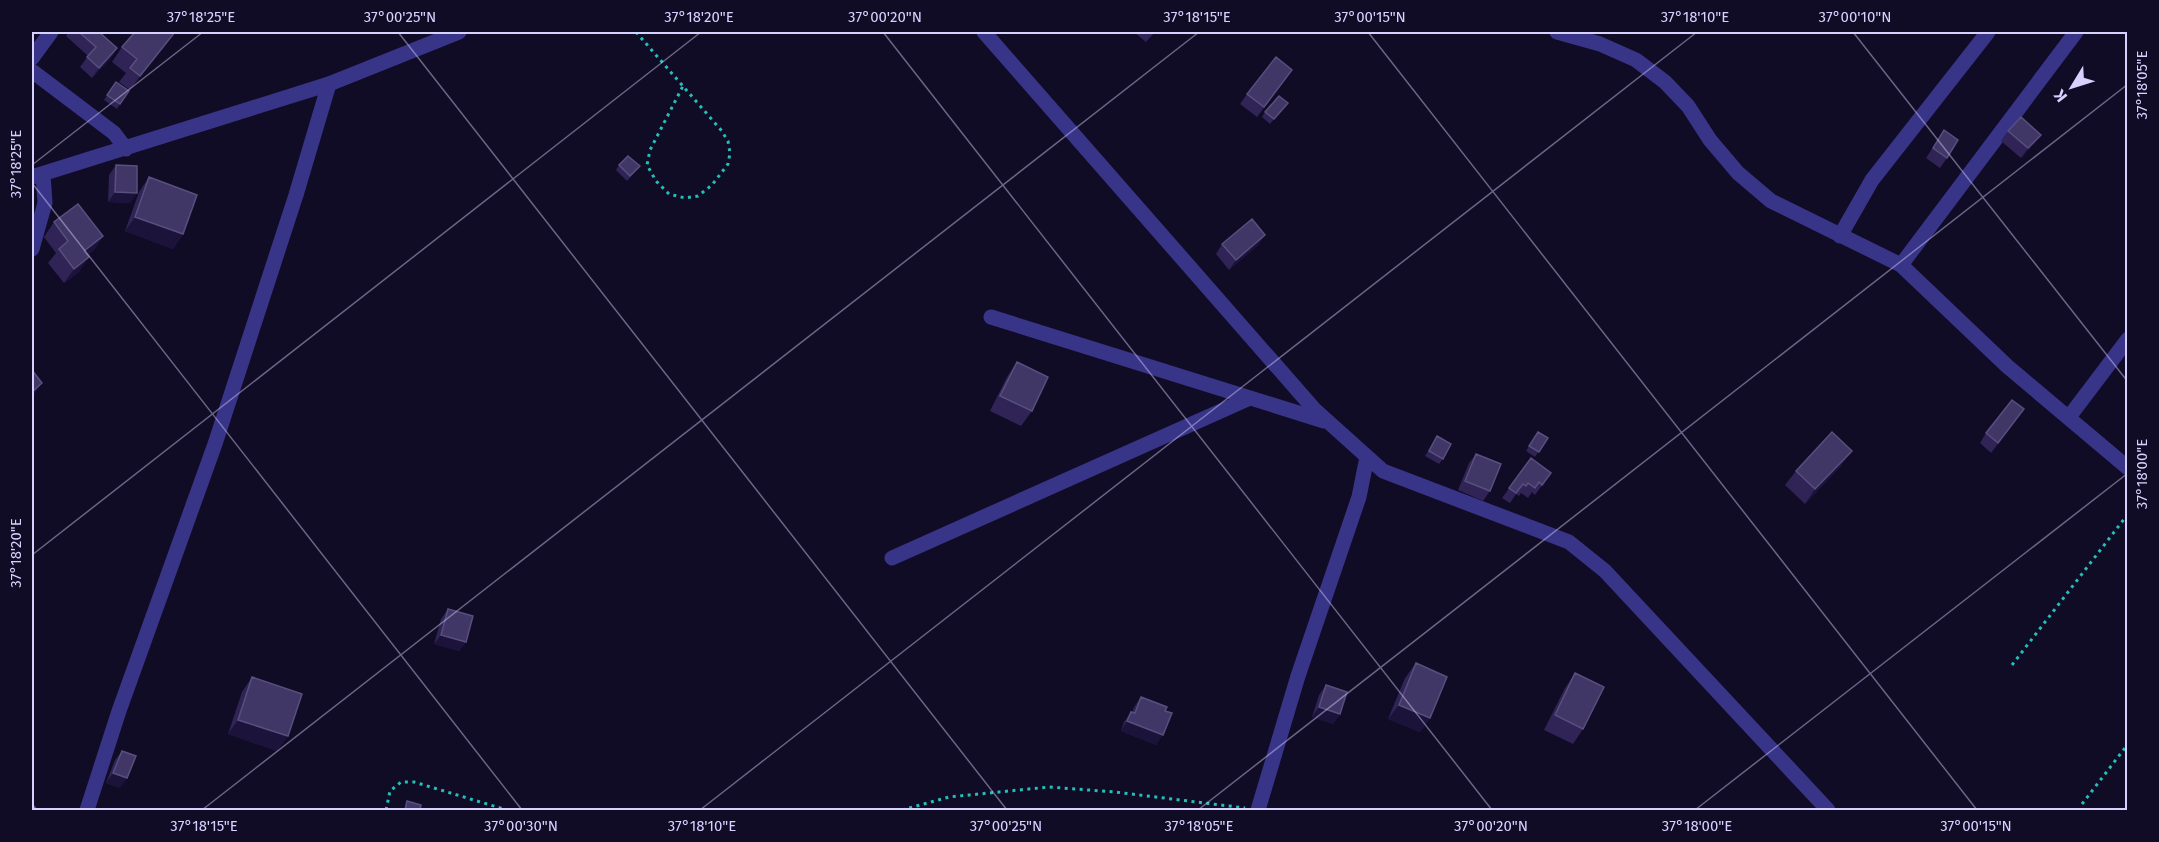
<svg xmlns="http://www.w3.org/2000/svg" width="2159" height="842" viewBox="0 0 2159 842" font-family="'Fira Sans',sans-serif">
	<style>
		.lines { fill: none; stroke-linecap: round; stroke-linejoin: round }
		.path { stroke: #24bfb9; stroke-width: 3; stroke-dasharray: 3 4.5; stroke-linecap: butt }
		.minor { stroke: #383488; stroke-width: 15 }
		.wall { fill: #2f2455 }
		.shaded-wall { fill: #1b133a }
		.building { fill: #413767; stroke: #584f7f; stroke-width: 1.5 }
		.ticks { fill: none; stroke: #d7d1ff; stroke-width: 1.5; stroke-opacity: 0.45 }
		.neatline { fill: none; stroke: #d7d1ff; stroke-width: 2 }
		.ticks-label { font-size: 15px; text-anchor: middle; fill: #d7d1ff }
	</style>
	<rect width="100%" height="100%" fill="#110c25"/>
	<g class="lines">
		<path class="path" d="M636,32l85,98 7,11 2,12 -2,11 -16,21 -14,11 -13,2 -16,-4 -13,-13 -9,-16 3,-15 33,-64
			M2012,665l116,-151
			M2082,804l46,-60
			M386,810l4,-19 11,-9h13l93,28
			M902,810l47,-13 100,-10 66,5 130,16"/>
		<path class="minor" d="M984,32l330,377 69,62 186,71 36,29 223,239
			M1557,32l43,12 36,16 29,22 23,24 22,34 28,33 33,28 130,64 106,101 121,102
			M32,58l19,-26
			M32,71l82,62 12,16
			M32,177l297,-93 130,-52
			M1840,236l32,-56 116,-148
			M32,249l13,-46 -2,-29
			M1901,265l175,-233
			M991,317l333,104
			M2069,417l59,-78
			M892,558l358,-160
			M87,810l32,-99 96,-267 81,-249 33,-111
			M1258,810l40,-134 61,-179 8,-40"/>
	</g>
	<path class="wall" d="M69,32h30l18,16 -6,10 -19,20 -12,-11 8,-11 -22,-20z
		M175,32l-45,58 -11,-8 7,-9 -14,-11 10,-15z
		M1134,32h21l-9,10z
		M1285,80l-28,37 -17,-13 7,-10z
		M116,82l4,22 -3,5 -13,-9z
		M1288,103l-18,21 -8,-7 3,-5z
		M1944,130l3,28 -7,10 -14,-10z
		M2008,131l33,4 -7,9 -13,14 -20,-17z
		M116,165l21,28 -7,10 -22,-1 1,-27z
		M619,165l21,1 -13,15 -11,-11z
		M149,177l34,57 -10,15 -48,-18 14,-39z
		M54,222l49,14 -10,15 -6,4 -8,17 -15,11 -16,-20 8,-10 -12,-16z
		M1265,235l-7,10 -29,25 -13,-16 6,-10z
		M1017,362l15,49 -11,15 -31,-15 17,-34z
		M2024,409l-33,44 -11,-10 6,-10z
		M1538,432l10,6 -13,19 -9,-6z
		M1437,436l6,23 -4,5 -14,-8z
		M1476,454l14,37 -7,10 -25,-11 11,-27z
		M1531,458l20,15 -16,22 -3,-3 -4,6 -7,-5 -2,3 -3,-2 -6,9 -8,-5z
		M1842,465l-37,39 -20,-19 11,-14z
		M448,609l18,33 -7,9 -25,-7 7,-25z
		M1416,663l14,55 -10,14 -32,-13 17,-41z
		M1575,673l8,56 -10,15 -29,-14 21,-42z
		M252,677l36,59 -11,15 -49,-17 14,-42z
		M1326,685l14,29 -7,10 -21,-7 7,-22z
		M1141,697l24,14 -9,34 -35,-14 3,-9 7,-10h1l2,-5z
		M122,751l-2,37 -14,-5 9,-23z"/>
	<path class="shaded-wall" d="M175,32l-9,12 -36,46 10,-14z
		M117,48l-6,10 -19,20 7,-10z
		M2041,135l-7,9 -13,14 7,-10z
		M115,192l22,1 -7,10 -22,-1z
		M135,217l48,17 -10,15 -48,-18z
		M1265,235l-7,10 -29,25 7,-10z
		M103,236l-10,15 -19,15 10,-15z
		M89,257l-10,15 -15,11 10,-14z
		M42,383l-7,10 -3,3v-4z
		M1852,451l-10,14 -37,39 10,-15z
		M441,635l25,7 -7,9 -25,-7z
		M1399,705l31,13 -10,14 -32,-13z
		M1319,707l21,7 -7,10 -21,-7z
		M238,720l50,16 -11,15 -49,-17z
		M1127,721l36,14 -7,10 -35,-14z
		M113,773l14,5 -7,10 -14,-5z"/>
	<path class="building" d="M79,32h20l18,16 -18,20 -12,-11 9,-10z
		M135,32h40l-35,44 -10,-8 7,-9 -15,-12z
		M1276,57l16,13 -28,37 -17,-13z
		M116,82l13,9 -9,13 -13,-9z
		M1279,96l9,7 -14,16 -9,-7z
		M2021,117l20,18 -13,13 -20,-17z
		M1944,130l14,10 -11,18 -14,-10z
		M628,156l12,10 -10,10 -11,-11z
		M116,165l21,1v27l-22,-1z
		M149,177l48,18 -14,39 -48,-17z
		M78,204l25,32 -19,15 5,6 -15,12 -15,-20 9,-8 -14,-19z
		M1252,219l13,16 -29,25 -14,-16z
		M1017,362l31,15 -16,34 -32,-15z
		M32,370l10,13 -10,9z
		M2012,400l12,9 -26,34 -12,-10z
		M1538,432l10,6 -9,14 -10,-6z
		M1832,432l20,19 -37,38 -19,-18z
		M1437,436l14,8 -8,15 -14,-8z
		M1476,454l25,10 -11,27 -25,-10z
		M1531,458l20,15 -9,12 -3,-3 -4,6 -7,-5 -2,3 -3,-2 -7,9 -7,-5z
		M448,609l25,7 -7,26 -25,-7z
		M1416,663l31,14 -17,41 -31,-13z
		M1575,673l29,14 -21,42 -28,-14z
		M252,677l50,17 -14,42 -50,-16z
		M1326,685l21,7 -7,22 -21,-7z
		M1141,697l26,10 -2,4 7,2 -9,22 -36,-14 4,-9 4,1z
		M122,751l14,5 -9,22 -14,-5z
		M407,801l14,4 -1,5h-15z"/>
	<path class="ticks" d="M398,32l609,778M883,32l609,778M1368,32l609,778M1853,32l275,350M32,165l171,-133M32,183l490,627M32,555l669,-523M32,804l5,6M202,810l997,-778M700,810l997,-778M1198,810l930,-726M1695,810l433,-337"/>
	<rect width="2159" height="842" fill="none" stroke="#110c25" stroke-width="66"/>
	<g transform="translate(2072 87) rotate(232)" stroke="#110c25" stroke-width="4.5" paint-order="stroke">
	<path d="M0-4.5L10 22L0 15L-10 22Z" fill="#d7d1ff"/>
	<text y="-9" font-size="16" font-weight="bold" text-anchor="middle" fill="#d7d1ff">K</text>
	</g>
	<rect x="33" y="33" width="2093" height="776" class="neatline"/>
	<g class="ticks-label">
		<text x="201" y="22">37°18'25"E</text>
		<text x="400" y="22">37°00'25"N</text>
		<text x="699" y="22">37°18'20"E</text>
		<text x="885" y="22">37°00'20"N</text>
		<text x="1197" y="22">37°18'15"E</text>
		<text x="1370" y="22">37°00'15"N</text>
		<text x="1695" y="22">37°18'10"E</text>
		<text x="1855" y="22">37°00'10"N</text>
		<text transform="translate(2142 85) rotate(-90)" y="5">37°18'05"E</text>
		<text transform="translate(16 164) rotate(-90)" y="5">37°18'25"E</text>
		<text transform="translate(2142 474) rotate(-90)" y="5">37°18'00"E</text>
		<text transform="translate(16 553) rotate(-90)" y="5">37°18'20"E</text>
		<text x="204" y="831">37°18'15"E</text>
		<text x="521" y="831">37°00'30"N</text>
		<text x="702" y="831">37°18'10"E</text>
		<text x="1006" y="831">37°00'25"N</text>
		<text x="1199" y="831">37°18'05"E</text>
		<text x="1491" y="831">37°00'20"N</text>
		<text x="1697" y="831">37°18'00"E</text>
		<text x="1976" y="831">37°00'15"N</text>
	</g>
</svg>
